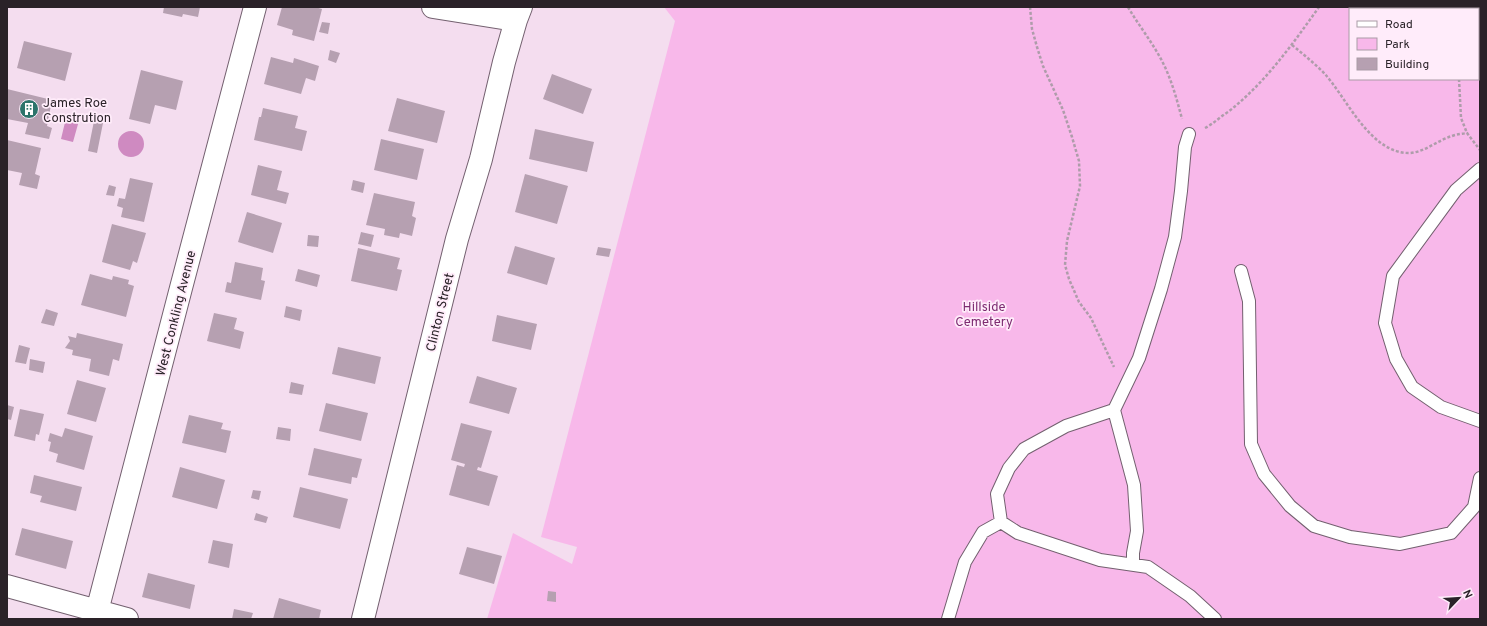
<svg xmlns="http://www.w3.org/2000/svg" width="1487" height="626" viewBox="0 0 1487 626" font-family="Overpass,sans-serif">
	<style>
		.green { fill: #f8b8ea; fill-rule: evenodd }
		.water { fill: #cf8ac1 }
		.building { fill: #b6a0b1 }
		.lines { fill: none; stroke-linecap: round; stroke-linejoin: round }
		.service-casing { stroke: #73606f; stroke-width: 14 }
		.minor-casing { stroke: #73606f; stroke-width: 24 }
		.path { stroke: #ae9caa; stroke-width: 2.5; stroke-dasharray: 3 2; stroke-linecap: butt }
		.service { stroke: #fff; stroke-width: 12 }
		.minor { stroke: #fff; stroke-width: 22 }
		.labels { text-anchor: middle; stroke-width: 3.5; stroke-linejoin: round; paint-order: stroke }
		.poi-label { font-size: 13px; fill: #2a2228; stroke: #ffecfa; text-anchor: start }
		.park-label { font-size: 13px; fill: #7d2b71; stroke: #ffecfa }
		.street-label { font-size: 13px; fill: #2a2228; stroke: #ffecfa }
	</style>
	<rect width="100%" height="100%" fill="#f4ddef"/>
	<path class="green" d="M664,7h816v612h-993l26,-86 59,31 5,-17 -36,-10 134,-516zM1350,9h128v70h-128z"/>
	<path class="water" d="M67,114l13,3 -7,25 -12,-3z
		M118 144a13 13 0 1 1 26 0a13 13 0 1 1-26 0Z"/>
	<path class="building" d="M164,7h36l-2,10 -15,-3 -1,3 -19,-4z
		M282,7h33l7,2 -8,32 -22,-6 1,-5 -16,-5z
		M322,22l8,1 -2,11 -9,-2z
		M24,41l48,12 -7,28 -48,-13z
		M330,50l10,3 -4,10 -8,-3z
		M271,57l22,6 1,-5 25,8 -4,15 -9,-3 -5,16 -37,-10z
		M141,70l42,11 -7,29 -21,-5 -5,19 -21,-5z
		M552,74l40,15 -9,25 -40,-15z
		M7,89l45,11 -5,26 5,2 -3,11 -24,-5 3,-11 -21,-4z
		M397,98l48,13 -8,32 -49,-12z
		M263,108l35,8 -3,12 12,3 -5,20 -48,-11 5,-23h2z
		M94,121l9,2 -6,30 -9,-2z
		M535,129l59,13 -7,30 -58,-13z
		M381,139l43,10 -7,31 -43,-10z
		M7,140l34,8 -6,26 5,2 -3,13 -18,-4 3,-12 -15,-3z
		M258,165l24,6 -5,19 12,3 -3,11 -35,-9z
		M525,174l43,12 -11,38 -42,-12z
		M130,178l23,5 -9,39 -23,-5 2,-9 -6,-2 2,-8 6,1z
		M353,180l12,3 -2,10 -12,-3z
		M109,185l7,2 -2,9 -8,-1z
		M374,193l41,9 -3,14 4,2 -4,18 -12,-3 -1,5 -15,-3 1,-6 -19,-4z
		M247,212l35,11 -9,30 -35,-11z
		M112,224l34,9 -9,30 -4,-2 -3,9 -28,-8z
		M361,232l13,3 -3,12 -13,-3z
		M308,235l11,1 -1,11 -11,-1z
		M515,246l40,12 -8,27 -40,-12z
		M598,247l13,2 -2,8 -13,-2z
		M358,248l42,10 -3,11 5,1 -5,21 -46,-10z
		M235,262l28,6 -2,12 4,1 -4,19 -36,-8 2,-10 4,1z
		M298,269l22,6 -3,12 -22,-6z
		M90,274l22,6 1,-4 16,4 -1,4 6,2 -8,31 -45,-12z
		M286,306l16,4 -2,11 -16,-4z
		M46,309l12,4 -4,13 -13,-3z
		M214,313l23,5 -3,11 10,3 -4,17 -33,-8z
		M497,315l40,9 -6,26 -39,-9z
		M77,333l46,11 -4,17 -6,-2 -4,17 -20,-5 2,-12 -19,-4 1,-5 -8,-2 5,-7 -2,-5 8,2z
		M19,345l11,3 -4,16 -11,-2z
		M338,347l43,10 -6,27 -43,-10z
		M30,359l15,3 -2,11 -14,-3z
		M477,376l40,12 -8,26 -40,-11z
		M77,380l29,8 -10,34 -29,-8z
		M291,382l13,3 -2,10 -13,-2z
		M326,403l42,10 -7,28 -42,-10z
		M7,405l7,2 -3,13 -4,-1z
		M20,409l24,5 -5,21 -3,-1 -1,7 -21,-5z
		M189,415l34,8 -2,6 10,2 -5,22 -44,-10z
		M461,423l31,8 -11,37 -3,-1 -1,3 21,6 -9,30 -40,-11 8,-30 7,2 1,-3 -14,-4z
		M278,427l13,2 -1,12 -14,-2z
		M65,428l28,8 -9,34 -28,-8 2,-8 -9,-3 2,-9 -3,-1 2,-8 12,4z
		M314,448l48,11 -5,19 -5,-1 -1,7 -43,-9z
		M180,467l45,13 -8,29 -45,-12z
		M34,475l48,12 -6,24 -36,-9 2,-6 -12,-3z
		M300,487l48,12 -8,30 -47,-12z
		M253,490l8,1 -2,9 -8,-2z
		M256,513l12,4 -2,6 -12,-3z
		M22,528l51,13 -7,28 -51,-14z
		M213,540l20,4 -4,24 -21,-5z
		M467,547l35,9 -8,28 -35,-10z
		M148,573l47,12 -5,24 -48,-12z
		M548,591l8,1v10l-9,-1z
		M279,598l42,12 -2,9h-46z
		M234,609l19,4 -2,6h-19z"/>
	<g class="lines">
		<g class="service-casing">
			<path id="service" d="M1480,169l-24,21 -63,86 -8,47 11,36 16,28 29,20 39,14
				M1241,271l8,30 2,143 13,30 26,32 24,20 36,11 50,7 51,-11 23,-26 6,-29
				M1001,522l-4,-28 12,-26 15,-19 42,-23 48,-16
				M1133,565v-12l4,-22 -3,-46 -20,-75 25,-52 22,-69 14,-52 6,-46 4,-44 4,-13
				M948,619l17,-57 18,-30 18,-10 17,11 82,27 48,7 42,29 25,23"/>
		</g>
		<g class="minor-casing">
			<path id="minor" d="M433,7l83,13
				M7,586l120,33
				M95,619l86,-331 74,-281
				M363,619l94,-380 24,-80 23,-97 12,-42 5,-13"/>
		</g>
		<path class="path" d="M1030,7l2,22 5,18 6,19 20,44 9,27 7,24 1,25 -13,55 -2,24 4,14 10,23 12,16 23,49
			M1128,7c11,19 25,36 35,56 9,18 14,37 19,56
			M1466,9l1,-2
			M1292,45c11,9 22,18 32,28 23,25 46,81 86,80 15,-1 28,-13 42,-17 5,-2 10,-2 15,-3l13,17
			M1459,79l2,39 6,15
			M1205,128c8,-4 15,-11 23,-16 37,-29 64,-67 91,-105"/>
		<use href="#service" class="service"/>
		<use href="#minor" class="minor"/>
	</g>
	<defs>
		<g id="building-disc" transform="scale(1)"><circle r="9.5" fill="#2c746b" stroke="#ffecfa"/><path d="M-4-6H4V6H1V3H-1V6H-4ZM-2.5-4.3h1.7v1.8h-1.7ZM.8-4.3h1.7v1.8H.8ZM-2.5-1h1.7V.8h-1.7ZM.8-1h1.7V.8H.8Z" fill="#fff"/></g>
	</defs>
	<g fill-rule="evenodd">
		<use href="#building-disc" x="29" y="109"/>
	</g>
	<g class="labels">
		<g class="poi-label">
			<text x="43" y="107">James Roe<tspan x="43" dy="15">Constrution</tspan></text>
		</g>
		<g class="park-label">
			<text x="984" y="311">Hillside<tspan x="984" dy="15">Cemetery</tspan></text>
		</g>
		<g class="street-label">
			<text transform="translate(439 312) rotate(-76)" y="5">Clinton Street</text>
			<text transform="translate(175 313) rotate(-76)" y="5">West Conkling Avenue</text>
		</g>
	</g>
	<rect width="1487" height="626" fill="none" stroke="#2a2228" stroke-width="16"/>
	<rect x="1349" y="8" width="130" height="72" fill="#ffecfa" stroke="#aa9ba6"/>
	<rect x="1357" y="21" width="20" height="6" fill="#ffffff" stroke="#aa9ba6"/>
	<text x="1385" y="28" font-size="12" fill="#2a2228">Road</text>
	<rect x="1357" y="38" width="20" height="12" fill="#f8b8ea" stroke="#aa9ba6"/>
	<text x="1385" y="48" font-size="12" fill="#2a2228">Park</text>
	<rect x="1357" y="58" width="20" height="12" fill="#b6a0b1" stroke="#aa9ba6"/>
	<text x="1385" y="68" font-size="12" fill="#2a2228">Building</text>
	<g transform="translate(1459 598) rotate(65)" stroke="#ffecfa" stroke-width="3" paint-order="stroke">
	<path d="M0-3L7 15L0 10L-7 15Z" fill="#2a2228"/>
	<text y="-6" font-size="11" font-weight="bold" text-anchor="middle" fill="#2a2228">N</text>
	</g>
</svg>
